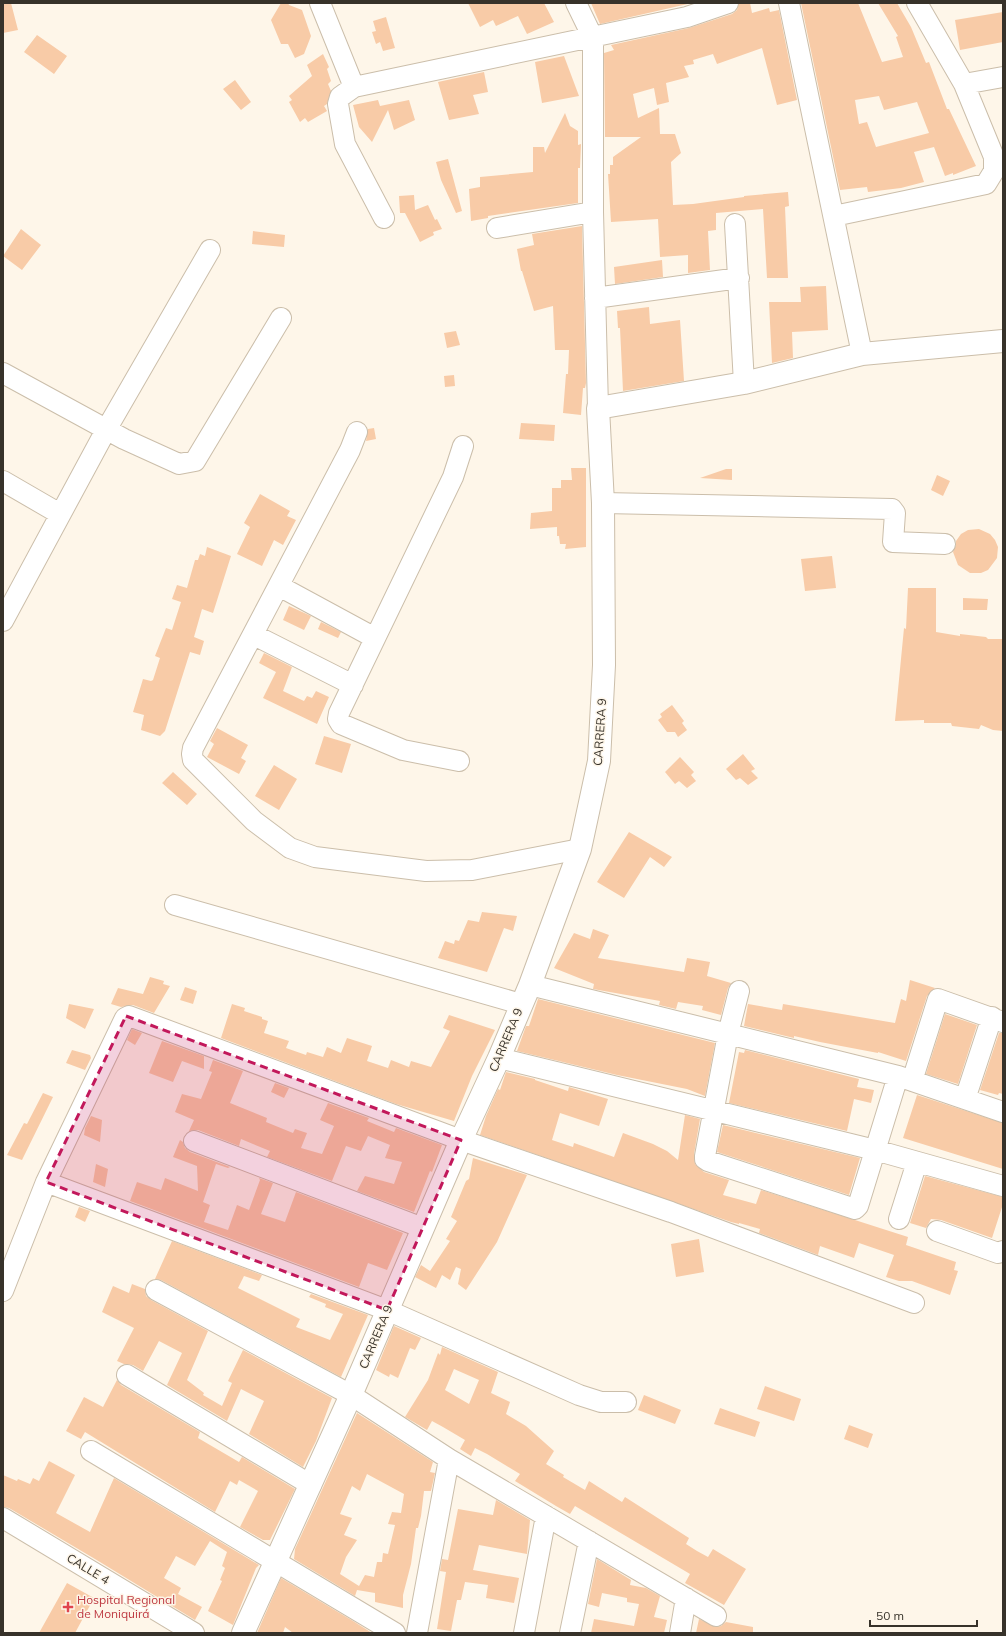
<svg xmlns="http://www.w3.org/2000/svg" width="1006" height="1636" viewBox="0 0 1006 1636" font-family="Mulish,sans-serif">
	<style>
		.building { fill: #f8cba7; fill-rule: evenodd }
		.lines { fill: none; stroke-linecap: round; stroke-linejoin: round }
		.minor-casing { stroke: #cbbeaa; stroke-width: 22 }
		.major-casing { stroke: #cbbeaa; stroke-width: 24 }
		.minor { stroke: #fff; stroke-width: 20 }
		.major { stroke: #fff; stroke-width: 22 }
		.marked { fill: #c2185b; fill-opacity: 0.2; stroke: #c2185b; stroke-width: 3; stroke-dasharray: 8 5; stroke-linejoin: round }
		.health-dot { fill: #e0444e; stroke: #fef6e9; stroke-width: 1.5 }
		.labels { text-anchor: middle; stroke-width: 3; stroke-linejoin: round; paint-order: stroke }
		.street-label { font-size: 12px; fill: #37322a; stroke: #fef6e9 }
		.health-label { font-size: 12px; fill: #be3a42; stroke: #fef6e9; text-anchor: start }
	</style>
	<rect width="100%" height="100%" fill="#fef6e9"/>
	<path class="building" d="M3,3h8l7,27 -15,3z
		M281,3h7l1,2 13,5 9,26 -7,18 -9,4 -7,-14h-7l-10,-24z
		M468,3h76l10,19 -27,12 -9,-18 -22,10 -3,-6 -13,7z
		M591,3h101l-92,21z
		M739,3h11l2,10 17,-5 1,4 9,-2 18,90 -20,5 -15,-57 -45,16 -4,-10 -20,6 1,4 -10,2 5,11 -23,6 3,19 -12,3 -3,-17 -21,6 5,24 21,-10 1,26h15l6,19 -10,9 2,43 20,-1 51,-7v-1l44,-4 1,14 -4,1 3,71h-21l-4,-69 -47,4v17l-8,1 2,39 -22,3v-18l-28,2 -2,-38 -47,3 -3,-48h2v-9h3v-8l28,-20h-36l-1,-84 10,-3 -3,-5 78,-17 43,-14 5,-4z
		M801,3h57l24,59 21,-5 -7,-20 2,-1 -20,-33h19l14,24 15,36 3,-1 18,47h2l27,57 -23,9v-2l-8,3 -11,-29 -20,5 10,30 -23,6 -33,4 -1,-5 -27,3zM879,96l5,14 33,-8 12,31 -53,14 -9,-25 -8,2 -4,-24z
		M1003,12v30l-43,8 -5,-30z
		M386,17l9,31 -12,3 -3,-9 -4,2 -4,-12 4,-1 -3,-10z
		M37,35l30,21 -13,18 -30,-22z
		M323,54l6,13 -2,2 4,12 -3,3 3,7 -4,13 -3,2 3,5 -19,11 -3,-4 -5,4 -11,-20 3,-2 -3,-4 23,-20 -5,-11z
		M564,56l15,40 -37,7 -7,-41z
		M484,72l4,20 -15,3 6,19 -30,6 -11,-38z
		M235,80l16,22 -10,8 -18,-21z
		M378,100l2,6 29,-6 6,20 -21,10 -6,-20 -16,32 -13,-15 -6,-22z
		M565,113l5,13 8,5v14l3,-1 -1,24h-2v35l-90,13v2l-17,3 -2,-32 11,-2v-10l53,-5v-25h11l1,6z
		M448,159l14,52 -6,2 -15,-33 -5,-18z
		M414,195l1,15 13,-5 7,15 2,-1 5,10 -9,3 1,3 -14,7 -15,-29h-5l-1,-17z
		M582,226l4,157 -1,5h-2l-2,27 -18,-2 3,-39h2l1,-24h-14l-2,-44 -19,5 -12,-40h-1l-4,-22 17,-4 -2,-11z
		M21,229l20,16 -19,25 -19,-14z
		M253,231l32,4 -1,12 -32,-3z
		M662,260l1,17 -48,7 -1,-17z
		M826,286l2,44 -36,2 1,26 -21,5 -3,-61h32l-1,-15z
		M649,307l1,17 30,-4 4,61 -61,10 -3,-63h-2l-1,-17z
		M456,331l4,14 -13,3 -3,-15z
		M454,375l1,11 -10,1 -1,-11z
		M521,423l34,2 -1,16 -35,-2z
		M374,428l2,11 -10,2 2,-12z
		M571,468h15v79l-21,2 1,-5h-6l-1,-8h-2v-9l-27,2 1,-16 21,-2v-23h9v-8h11z
		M726,469h6v11l-32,-2z
		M937,475l13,6 -7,15 -12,-6z
		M260,494l30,17 -3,5 9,4 -13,25 -9,-5 -12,26 -25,-12 13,-27 -6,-4z
		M979,529l11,5 5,6 3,7 -1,11 -9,12 -7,3h-11l-12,-8 -5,-13 3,-7v-4l5,-7 7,-4z
		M207,547l24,9 -18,57 -11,-4 -8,28 10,4 -4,14 -10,-3 -25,79 -5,5 -19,-6 3,-15 -11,-3 10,-33 8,2 2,-1 7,-22 -5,-2 11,-28 6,2 9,-28 -9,-3 5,-14 10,3 8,-28h3l2,-6 5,2z
		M832,556l4,32 -31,3 -4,-32z
		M908,588h28v44l24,4v-2l26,3 2,2h15v92l-10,-1 -12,-5 -2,4 -27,-3 -1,-3h-27v-3l-29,1 9,-93 2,1z
		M963,598l25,1 -1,11h-24z
		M289,606l22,10 -7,14 -21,-10z
		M321,622l20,10 -3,6 -20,-9z
		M264,653l28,14 -9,24 21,10 3,-5 5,2 4,-7 13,6 -12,27 -54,-26 13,-26 -17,-9z
		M672,705l12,16 -2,2 5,7 -9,7 -3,-5h-8l-9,-12 4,-3 -2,-3z
		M217,728l31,17 -7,13 5,3 -7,13 -32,-17 7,-13 -4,-3z
		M324,736l27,8 -9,29 -27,-9z
		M743,754l12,15 -4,2 7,7 -10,7 -8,-7 -4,2 -10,-11z
		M680,757l14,15 -3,3 5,6 -9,7 -8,-7 -4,3 -10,-12z
		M274,765l23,14 -18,31 -24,-14z
		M173,772l24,22 -10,11 -25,-22z
		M629,832l43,25 -8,10 -14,-10 -26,41 -27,-16z
		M482,912l35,4 -4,15 -9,-3 -17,44 -49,-14 7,-17 9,3 1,-4 4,1 9,-21 11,2z
		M593,929l16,6 -11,23 86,14 3,-14 23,4 -3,14 24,7 -3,5 -7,27 -19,-5 1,-4 -25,-4 -2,7 -17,-4 1,-4 -67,-12 1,-5 -40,-16 20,-35 16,6z
		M150,977l14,4 -1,3 7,2 -16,27 -21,-8 -12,2 -10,-3 7,-16 25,6z
		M910,980l25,8 -8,8 -21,65 -28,-9v1l-58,-11 -26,-6v2l-50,-12 4,-22 34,6 1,-6 112,19 6,-24 5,2z
		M185,987l12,4 -4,13 -13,-4z
		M538,999l177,44 -10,53 -18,-7 -70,-14 -100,-24 9,-25h3z
		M69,1004l25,5 -9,20 -19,-11z
		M232,1004l13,4 -1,3 18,6v2l6,2 -4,12 25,8 -3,7 20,7 1,-3 16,5 4,-10 14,6 6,-15 25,8 -5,15 21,7 3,-8 18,7 2,-6 20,6 19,-36 -7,-3 6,-13 46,15 -23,46 -18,45 -58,-17 -175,-66z
		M945,1014l32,11 -19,59 -32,-10z
		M132,1029l10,4 -7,12 -8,-5z
		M999,1033h4v61l-4,-1 -1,2 -18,-5z
		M162,1041l42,15v13l-22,-8 -9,21 -24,-9z
		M72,1050l18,5 1,3 -6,12 -19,-7z
		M745,1050l114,29 -2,8 17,3 -3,13 -17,-4 -7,32 -118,-28 10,-51 5,1z
		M213,1060l30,11 -13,32 37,15 -1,4 27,11 2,-4 12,4 -6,15 21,6 12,-28 -14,-6 8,-17 41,15 -2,3 27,11 2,-4 46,17 -10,27 -2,-1 -16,41 -57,-21 8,-15 29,8 8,-22 -17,-4 5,-13 -22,-9 -7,15 -15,-5 -14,35 -65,-24 3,-6 -29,-12 -2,7 -41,-16 -9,1 5,-11 -19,-8 7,-18 19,5 11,-27 -3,-1z
		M506,1072l29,7v1l33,11 1,-4 39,12 -9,27 -39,-13 -8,27 21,7 1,-4 40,14 9,-24 30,11 14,7 11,9 7,-45 15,4 -6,35 1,10 9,8 25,8 -6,15 33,9 5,-14 147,47 -2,8 50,17 -2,8 4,1 -8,24 -38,-14h-13l-13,-4 8,-22 -35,-12 -5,15 -34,-12 -2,9 -59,-22 1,-4 -21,-6v1l-8,-2 -251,-87 6,-19 12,-27 2,1z
		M275,1083l14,5 -5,10 -13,-6z
		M43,1093l10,4 -31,63 -15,-5 17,-32 3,1z
		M917,1095l86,28v46l-100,-31z
		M91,1116l11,4 -2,22 -16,-7 1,-7z
		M723,1125l137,33 -11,37 -132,-43z
		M180,1140l3,2 2,6 5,4 40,15 -2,1 -12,-4 -13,38 7,3 -6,17 24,8 9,-25 12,5 11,-30 -1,-2 14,5 -12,31 24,8 11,-30 107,41 -16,37 -19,-7 -9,24 -229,-86 7,-19 24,8 4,-12 33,13 -1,-25 -24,-9z
		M473,1158l54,17 -30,67 -31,48 -8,-6 3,-15 -5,-2 -6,13 -8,-5 -6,13 -21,-11 6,-12 9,6 20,-30 -4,-2 11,-18 -6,-4 15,-36 3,-2z
		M96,1164l12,5 -3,18 -12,-5z
		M925,1176l78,21v7l-11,34 -51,-18 -10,-1 -5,9 -16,-5z
		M79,1207l11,4 -5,11 -10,-5z
		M699,1239l5,33 -28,5 -5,-33z
		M172,1241l90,34 -3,6 -15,-5 -6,12 62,31 -4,8 34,13 13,-26 -18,-7 1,-3 -17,-7 2,-3 57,21 -27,62 -180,-97 -6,-1z
		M132,1284l13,5 1,7 5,4 57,31 -21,49 17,13 -1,2 19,11 10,-23 -4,-2 15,-31 89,48 -16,43 -13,26 -54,-33 15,-33 -23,-12 -14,32 -60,-36 15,-32 -23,-12 -16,30 -10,-6 -9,-1 -7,-3 17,-33 -32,-16 11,-26 16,7z
		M394,1326l27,12 -6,12 -5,-2 -12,30 -8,-4 -1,3 -13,-7z
		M442,1347l56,25 -7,21 19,9 -4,12 20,12 28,25 -8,13 18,11 -1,2 22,13 4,-9 33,21 3,-5 64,41 -3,6 11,7 11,6 5,-8 33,20 -22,36 -39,-22 5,-9 -5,-3 -110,-65 -5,8 -14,-8 -41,-25 5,-7 -33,-20 -12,-6 -4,8 -11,-7 5,-9 -22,-13 -11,-6 -5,9 -22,-13 23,-37 10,-27 2,2zM454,1369l25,11 -10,24 -24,-14z
		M117,1380l4,5 79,47 -2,6 41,24 3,-5 53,32 -25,51h-7l-23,-13 18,-36 -19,-11 -2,5 -7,-4 -15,31 -130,-80 -4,7 -15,-8 18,-34 19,10z
		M765,1386l36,13 -7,22 -37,-12z
		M644,1395l37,15 -6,14 -37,-14z
		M720,1408l40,14 -5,15 -41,-13z
		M357,1413l76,49 -3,10 5,1 -4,18h-7l-3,25 -3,12h-2l-5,36 -8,31v13l-28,-6v-9l-18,-3 -2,6 -61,-37 1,-10zM367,1474l37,20 -3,19 -9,-1 -4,12 7,1 -7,29 -5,-1 -1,9h-5l-3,15 -9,-2 -6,11 -19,-12 6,-17 11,-17 -13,-5 8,-17 -12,-4 12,-28 8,5z
		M849,1425l24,9 -5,14 -24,-9z
		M49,1461l26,14 -19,38 34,19 24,-54 145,87 -3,3 -23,57 -25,-14 14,-30 -2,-1 5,-12 -3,-2 5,-14 -17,-11 -15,25 -19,-10 -12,22 17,10 -3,6 24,13 -7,13 -100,-61 -86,-51 -6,-1v-32l14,6 1,-2 12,5 3,-6 6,3z
		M496,1500l34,20 -3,34 -48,-9 -6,25 46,8 -5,25 -28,-5 2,-13 -23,-3 -4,18h-4l-6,31 -14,-2 9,-57 -6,-1 2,-12 6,1 10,-51 35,6z
		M597,1559l34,21 -1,5 16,3 14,8 -6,21 13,3 -3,13h-73l3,-14 40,7 5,-22 -12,-2v-4l-25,-5 -3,14 -11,-3z
		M281,1578l72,43 19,12h-79l-8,-6 -2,6h-26z
		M67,1583l27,15 -19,35h-36z
		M699,1619l17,8 5,-1 5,-4 27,5v6h-57z"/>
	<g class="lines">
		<g class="minor-casing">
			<path id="minor" d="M320,3l34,84
				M576,3l17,35v174l5,196
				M789,3l73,351
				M964,84l39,-7
				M834,216l152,-32 8,-13v-14l-30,-73 -47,-81
				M384,218l-39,-74 -7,-40 2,-7 14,-10 333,-70 41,-14
				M735,224l9,159
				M497,228l96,-16
				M595,298l144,-20
				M3,373l121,66 55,25 16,-3 86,-143
				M357,432l-7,18 -157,298 -1,6 1,6 61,61 36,27 25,9 111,14 46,-1 108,-21
				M3,481l57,33
				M603,503l289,6 3,4 -2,29 52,2
				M279,586l96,52
				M3,621l103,-191 104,-180
				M254,635l99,50
				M459,761l-56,-11 -62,-26 -3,-5 1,-6 114,-236 10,-31
				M175,905l346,99
				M530,985l368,91 105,36
				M739,991l-11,43 -23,122v3l3,2 147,48 3,-3 40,-130
				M499,1058l376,92 128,36
				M912,1081l26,-82 65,23
				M965,1099l27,-82
				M194,1141l229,87
				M46,1182l341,128 192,85 22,7h25
				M899,1219l18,-57
				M937,1231l61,22 5,-2
				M156,1290l195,105 98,64 267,157
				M3,1291l43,-109 79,-164 4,-2 332,124 210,72 243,91
				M127,1375l184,110
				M91,1451l304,182
				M3,1518l191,115
				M417,1633l32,-174
				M524,1633l22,-117
				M570,1633l19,-92
				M680,1633l6,-35"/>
		</g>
		<g class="major-casing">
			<path id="major" d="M243,1633l108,-238 110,-255 38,-82 31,-73 50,-136 19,-88 5,-96 -1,-162 -5,-95 146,-25 118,-29 141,-13"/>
		</g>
		<use href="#minor" class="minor"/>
		<use href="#major" class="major"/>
	</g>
	<path class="marked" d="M126,1016l335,124 -74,170 -341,-128z"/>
	<path class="health-dot" d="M66 1601h4v4h4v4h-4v4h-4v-4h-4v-4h4z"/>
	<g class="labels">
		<g class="street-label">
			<text transform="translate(600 732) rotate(-86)" y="4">CARRERA 9</text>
			<text transform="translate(506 1040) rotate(-67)" y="4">CARRERA 9</text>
			<text transform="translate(376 1337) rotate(-67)" y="4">CARRERA 9</text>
			<text transform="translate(88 1569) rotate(31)" y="4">CALLE 4</text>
		</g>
		<g class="health-label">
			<text x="77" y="1604">Hospital Regional<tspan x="77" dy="14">de Moniquirá</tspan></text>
		</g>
	</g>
	<rect width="1006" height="1636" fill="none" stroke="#37322a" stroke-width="8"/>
	<path d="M870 1620v6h107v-6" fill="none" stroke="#37322a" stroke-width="2"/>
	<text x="876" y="1620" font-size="12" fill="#37322a" stroke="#fef6e9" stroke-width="3" paint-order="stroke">50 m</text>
</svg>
